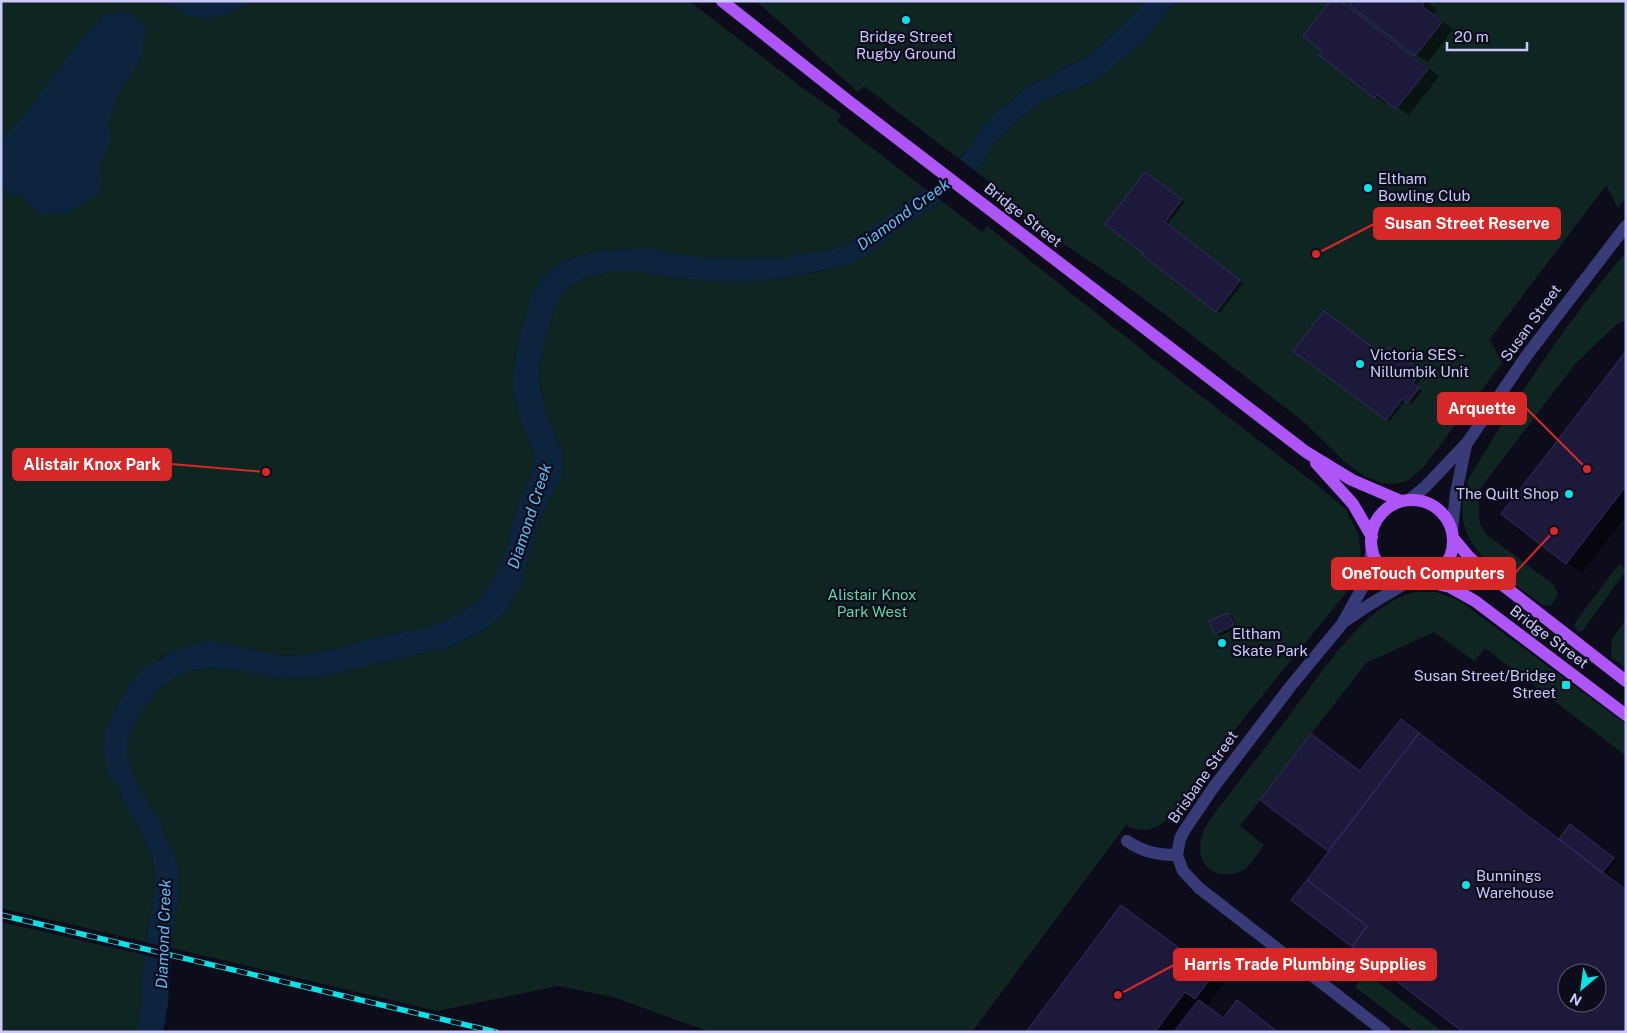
<svg xmlns="http://www.w3.org/2000/svg" width="1627" height="1033" viewBox="0 0 1627 1033" font-family="'Public Sans',sans-serif">
	<style>
		.green { fill: #0f2522 }
		.water { fill: #0d243e }
		.pier { fill: #0d0c1b }
		.shadow { fill: #0007; fill-rule: evenodd }
		.building { fill: #1d193b; stroke: #332c66; fill-rule: evenodd }
		.lines { fill: none; stroke-linecap: round; stroke-linejoin: round }
		.minor { stroke: #393b78; stroke-width: 12 }
		.major { stroke: #ae55f7; stroke-width: 12 }
		.rail-casing { stroke: #0be2e6; stroke-width: 5.5 }
		.rail { stroke: #0d0c1b; stroke-width: 4; stroke-dasharray: 11; stroke-linecap: butt }
		.poi-dot { fill: #0be2e6; stroke: #0d0c1b; stroke-width: 2 }
		.labels { text-anchor: middle; stroke-width: 4.5; stroke-linejoin: round; paint-order: stroke }
		.poi-label { font-size: 15px; fill: #cac9fc; stroke: #0d0c1b; text-anchor: start }
		.street-label { font-size: 15px; fill: #cac9fc; stroke: #0d0c1b }
		.park-label { font-size: 15px; fill: #59d8ae; stroke: #0d0c1b }
		.water-label { font-size: 16px; font-style: italic; fill: #5cbcf7; stroke: #0d0c1b }
		.leader { fill: none; stroke: #d62828; stroke-width: 2 }
		.callout-dot { fill: #d62828; stroke: #0d0c1b; stroke-width: 2 }
		.callout { fill: #d62828; stroke: #d62828; stroke-width: 2 }
		.callout-label { font-size: 16px; text-anchor: middle; font-weight: bold; fill: #fff }
	</style>
	<rect width="100%" height="100%" fill="#0d0c1b"/>
	<path class="green" d="M1,1h688l119,91 33,23 -4,6 87,67 -64,48 -17,10 -24,6 -39,6 -36,1 -48,-2 -64,-8 -36,2 -31,9 -13,8 -11,12 -20,52 -5,19 -2,21v23l21,59 -1,11 -15,36 -14,51 -5,14 -11,20 -12,16 -32,19 -18,7 -55,10 -31,10 -39,7 -23,1 -55,-13 -32,1 -17,6 -16,8 -46,58 -7,13 3,48 9,10 7,19 12,19 15,31 3,16 -1,22 -8,48 -145,-34z
		M756,1h388l-6,9 -38,36 -20,15 -17,7 -15,10 -20,7 -13,13 -19,14 -37,47 -95,-73 -6,6z
		M1176,1h450v197l-8,10 -12,-23 -116,154 12,24 -79,105 -14,12 -9,3 -9,1 -9,-1 -18,-7 -19,-14 -41,-40 -141,-109 -41,-30 -105,-70 -12,-10 4,-6 -34,-26 9,-10 10,-18 32,-30 17,-13 46,-16 56,-44z
		M942,201l40,31 5,-6 184,147 155,119 20,18 12,23 3,22 -6,21 -9,17 -102,125 -76,100c-12,12 -26,16 -42,7l-154,207h-262l-97,-35 -55,-11 -121,25 -265,-63 1,-20 6,-31 -6,-45 -9,-16 -3,-13 -24,-39 -10,-30v-13l12,-26 21,-27 14,-10 15,-7 19,-3 34,3 39,7 38,-1 132,-30 39,-20 14,-14 17,-28 19,-68 23,-51 -1,-17 -16,-34 -6,-28 -1,-16 3,-18 11,-41 8,-16 9,-10 12,-7 30,-8h28l21,5 47,5 36,1 42,-4 35,-7 37,-10 14,-9 28,-24z
		M1626,252v68l-9,4 -41,39 -97,127v31l7,13 68,51 4,10 -7,10 -7,1c-43,-33 -102,-63 -75,-128 47,-79 97,-156 157,-226z
		M1619,564l7,6 -1,2 -42,58 -5,2 -4,-6 2,-5z
		M1415,592h21l24,9 166,123v32l-141,-108 -11,13 -40,-29 -68,31 -126,163 24,19c-6,8 -12,19 -20,25 -6,4 -15,5 -22,4 -22,-3 -25,-24 -19,-42 4,-9 11,-18 17,-26 24,-31 48,-62 72,-94 30,-39 72,-108 123,-120z
		M1625,621l1,5 -3,4 3,2v36l-15,-11 1,-18z
		M1,922l161,37 -7,73h-154z
		M1366,973l77,59h-29l-59,-45z"/>
	<path class="water" d="M167,1h85c-22,13 -44,24 -70,12 -5,-2 -10,-8 -15,-12z
		M1144,1h32l-31,39 -41,34 -15,10 -46,16 -17,13 -32,30 -10,18 -9,10 -33,30 -42,27 -28,24 -14,9 -15,5 -57,12 -42,4 -36,-1 -47,-5 -21,-5h-28l-30,8 -12,7 -9,10 -8,16 -11,41 -3,17 1,17 6,28 16,35 1,16 -2,12 -21,39 -19,68 -17,28 -14,14 -39,20 -132,30 -38,1 -39,-7 -34,-3 -19,3 -15,7 -14,10 -21,27 -12,26v13l10,30 24,39 3,13 9,16 5,17 1,28 -6,31 -5,75 -5,29h-25l8,-90 8,-48 1,-22 -3,-16 -15,-31 -12,-19 -7,-19 -9,-10 -3,-12 -2,-18 2,-18 16,-31 8,-14 16,-17 29,-17 17,-6 17,-2 15,1 55,13 23,-1 39,-7 31,-10 55,-10 18,-7 32,-19 12,-16 11,-20 5,-14 14,-51 15,-36 1,-11 -13,-30 -8,-29v-23l2,-21 5,-19 11,-37 9,-15 11,-12 13,-8 32,-9 35,-2 25,1 39,7 48,2 36,-1 39,-6 24,-6 17,-10 83,-62 21,-20 13,-19 19,-23 19,-14 13,-13 20,-7 15,-10 17,-7 20,-15 38,-36z
		M120,12l10,1 14,12 1,12 -4,19 -9,17 -16,26 -8,24 3,17 -11,26 2,21 -7,10 -28,16 -27,1 -19,-19 -13,-2 -7,-13v-31l3,-10 26,-32 56,-75 13,-9 4,-7z"/>
	<path class="pier" d="M957,157l20,15 -33,31 -22,-17 20,-14z
		M144,942l31,7 -1,13 -31,-7z"/>
	<path class="shadow" d="M1341,1l98,75 -30,39 -20,-13 -2,2 -12,-7 -54,-42z
		M1354,1h72l11,9 -4,4 20,15 -25,33 -12,-7z
		M1149,175l36,27 -18,23 76,58 -23,30 -77,-59z
		M1393,351l32,23 -9,12 6,5 -10,13 -6,-4 -16,21 -4,-2 -3,-62z
		M1626,353v163l-43,56 -16,-9 -65,-49z
		M1228,614l4,2 5,12 -17,8 -4,-3 -5,-11z
		M1405,722l17,14 13,8 125,95 14,-11 43,33 -11,13 20,15v143h-161l-135,-181 -68,-51 99,-28zM1567,973h30v30h-30z
		M1121,906l12,7 92,69 -18,24 17,13 13,-17 13,7 29,23h-104l25,-32 -3,-2 -25,34h-144z"/>
	<path class="building" d="M1330,1h11l87,68 -32,40 -19,-14 -3,3 -55,-43 3,-4 -19,-15z
		M1353,1h72l-3,5 20,16 -27,34 -65,-51z
		M1145,172l37,27 -17,23 75,58 -24,32 -75,-58 2,-1 -38,-29z
		M1324,311l59,44 6,-8 33,25 -9,11 6,5 -12,15 -5,-4 -16,21 -93,-69z
		M1626,351v135l-60,78 -65,-50z
		M1228,613l6,12 -19,9 -6,-13z
		M1401,719l18,14 -91,118 -68,-51 51,-66 49,37z
		M1419,733l207,157v142h-163l-111,-85 15,-21 -60,-46zM1567,973h30v30h-30z
		M1570,824l44,34 -12,15 -43,-34z
		M1307,880l60,46 -15,21 -61,-47z
		M1121,905l93,69 -19,25 -10,-7 -30,40h-129z
		M1199,1000l24,18 14,-18 41,32h-104z"/>
	<g class="lines">
		<path class="minor" d="M1409,500l16,-13 42,-44 60,-88 99,-129
			M1452,530l4,-37 10,-48
			M1372,548l-7,35 -23,41 -52,63 -77,101 -29,43 -4,8 -3,16 6,16 16,17 186,144
			M1345,621l24,-16 40,-24
			M1127,841c16,11 31,14 50,14"/>
		<path class="major" d="M722,1l129,102 455,349 46,28 49,21
			M1316,463l37,41 19,33
			M1371 541a41 41 0 1 1 82 0a41 41 0 1 1-82 0Z
			M1454,539l15,18 13,12 144,112
			M1424,581l26,6 25,14 151,114"/>
		<g class="rail-casing">
			<path id="rail" d="M1,915l495,117"/>
		</g>
		<use href="#rail" class="rail"/>
	</g>
	<g class="poi-dot">
		<circle cx="906" cy="20" r="5"/>
		<circle cx="1368" cy="188" r="5"/>
		<circle cx="1360" cy="364" r="5"/>
		<circle cx="1569" cy="494" r="5"/>
		<circle cx="1222" cy="643" r="5"/>
		<rect x="1561" y="680" width="10" height="10" rx="2.5"/>
		<circle cx="1466" cy="885" r="5"/>
	</g>
	<g class="labels">
		<g class="poi-label">
			<text x="906" y="42" text-anchor="middle">Bridge Street<tspan x="906" dy="17">Rugby Ground</tspan></text>
			<text x="1378" y="184">Eltham<tspan x="1378" dy="17">Bowling Club</tspan></text>
			<text x="1370" y="360">Victoria SES -<tspan x="1370" dy="17">Nillumbik Unit</tspan></text>
			<text x="1559" y="499" text-anchor="end">The Quilt Shop</text>
			<text x="1232" y="639">Eltham<tspan x="1232" dy="17">Skate Park</tspan></text>
			<text x="1556" y="681" text-anchor="end">Susan Street/Bridge<tspan x="1556" dy="17">Street</tspan></text>
			<text x="1476" y="881">Bunnings<tspan x="1476" dy="17">Warehouse</tspan></text>
		</g>
		<g class="street-label">
			<text transform="translate(1023 215) rotate(38)" y="5">Bridge Street</text>
			<text transform="translate(1531 323) rotate(-54)" y="5">Susan Street</text>
			<text transform="translate(1549 637) rotate(37)" y="5">Bridge Street</text>
			<text transform="translate(1203 777) rotate(-55)" y="5">Brisbane Street</text>
		</g>
		<g class="park-label">
			<text x="872" y="600">Alistair Knox<tspan x="872" dy="17">Park West</tspan></text>
		</g>
		<g class="water-label">
			<text transform="translate(903 214) rotate(-36)" y="6">Diamond Creek</text>
			<text transform="translate(529 516) rotate(-72)" y="6">Diamond Creek</text>
			<text transform="translate(163 934) rotate(-88)" y="6">Diamond Creek</text>
		</g>
	</g>
	<path class="leader" d="M1316 254L1374 224M1587 469L1526 408M266 472L171 464M1554 531L1515 573M1118 995L1174 965"/>
	<g class="callout-dot">
		<circle cx="1316" cy="254" r="5"/>
		<circle cx="1587" cy="469" r="5"/>
		<circle cx="266" cy="472" r="5"/>
		<circle cx="1554" cy="531" r="5"/>
		<circle cx="1118" cy="995" r="5"/>
	</g>
	<g class="callout">
		<rect x="1374" y="208" width="186" height="31" rx="5"/>
		<rect x="1438" y="393" width="88" height="31" rx="5"/>
		<rect x="13" y="449" width="158" height="31" rx="5"/>
		<rect x="1332" y="558" width="183" height="31" rx="5"/>
		<rect x="1174" y="949" width="262" height="31" rx="5"/>
	</g>
	<g class="callout-label">
		<text x="1467" y="229">Susan Street Reserve</text>
		<text x="1482" y="414">Arquette</text>
		<text x="92" y="470">Alistair Knox Park</text>
		<text x="1423" y="579">OneTouch Computers</text>
		<text x="1305" y="970">Harris Trade Plumbing Supplies</text>
	</g>
	<rect width="1627" height="1033" fill="none" stroke="#cac9fc" stroke-width="5"/>
	<g transform="translate(1582 988) rotate(209)"><circle r="24" fill="#0d0c1b" stroke="#595875"/>
	<path d="M0-4L9 19L0 12L-9 19Z" fill="#0be2e6"/>
	<text y="-8" font-size="14" font-weight="bold" text-anchor="middle" fill="#cac9fc">N</text>
	</g>
	<path d="M1447 42v8h80v-8" fill="none" stroke="#cac9fc" stroke-width="2.5"/>
	<text x="1454" y="42" font-size="15" fill="#cac9fc" stroke="#0d0c1b" stroke-width="4" paint-order="stroke">20 m</text>
</svg>
